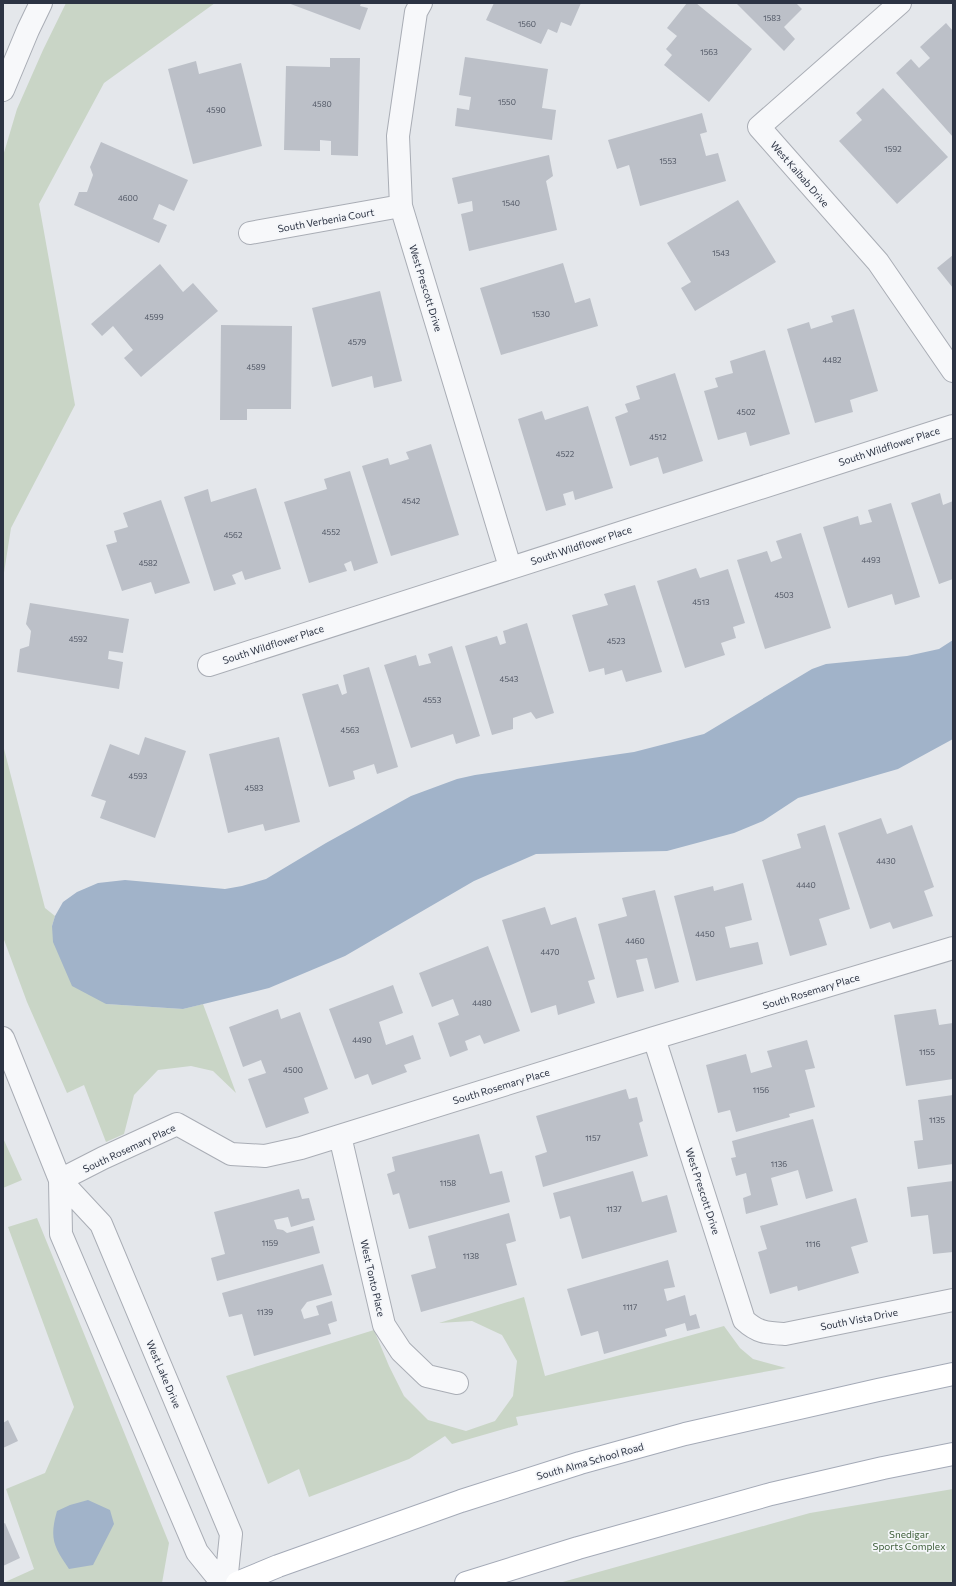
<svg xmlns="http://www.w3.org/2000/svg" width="956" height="1586" viewBox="0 0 956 1586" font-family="Commissioner,sans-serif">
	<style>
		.green { fill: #c9d5c6 }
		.water { fill: #a1b3c9 }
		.building { fill: #bcc0c8 }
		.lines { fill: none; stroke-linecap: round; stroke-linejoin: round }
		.minor-casing { stroke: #a9adb5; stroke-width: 24 }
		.major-casing { stroke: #a4aab7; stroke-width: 24 }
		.minor { stroke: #f7f8fa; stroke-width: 22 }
		.major { stroke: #fff; stroke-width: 22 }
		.labels { text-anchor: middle; stroke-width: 3.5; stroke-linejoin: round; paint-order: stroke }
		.number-label { font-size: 8px; fill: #505664 }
		.street-label { font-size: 10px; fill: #2c3343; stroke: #f4f6f9 }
		.park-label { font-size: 10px; fill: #3f5f3a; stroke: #f4f6f9 }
	</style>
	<rect width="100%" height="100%" fill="#e4e7eb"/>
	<path class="green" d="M66,3h149l-111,80 -65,121 36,201 -64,123 -8,51v-423l14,-47 26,-59z
		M3,745l42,163 10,8 -3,10 54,78 77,5 20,-5 33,89 -23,-22 -22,-5 -33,4 -24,25 -10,39 -18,8 -22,-57 -17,8 -40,-91 -24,-65z
		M3,1138l19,42 -19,8z
		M37,1218l132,325 -7,40h-159l31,-14 -28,-80 39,-16 29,-66 -66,-180z
		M524,1297l21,79 179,-50 16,22 13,11 33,9 -270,49 2,8 -66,19 -7,-8 -36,23 -100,38 -10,-28 -31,15 -42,-108 148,-46 15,36 15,30 24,24 38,11 29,-10 18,-25 4,-35 -15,-26 -30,-14 -33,2z
		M953,1489v94h-394l251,-70z"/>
	<path class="water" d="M953,640v99l-55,30 -100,29 -35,23 -29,12 -67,18 -131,3 -62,27 -129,75 -76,32 -86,21 -77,-5 -34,-18 -19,-44 -1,-16 3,-10 8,-14 14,-10 21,-9 27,-3 100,9 17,-3 24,-7 60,-36 85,-47 46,-17 18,-4 159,-23 70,-18 108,-65 14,-5 81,-8 32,-7z
		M88,1500l22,10 4,14 -21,41 -24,4c-15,-22 -20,-30 -12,-58l13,-6z"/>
	<path class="building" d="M288,3h73l-1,3 8,2 -8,22z
		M494,3h87l-10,23 -10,-4 -4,11 -9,-4 -7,15 -55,-24z
		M687,3h9l56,46 -43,53 -45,-37 8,-10 -6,-6 11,-13 -10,-8z
		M736,3h60l6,6 -18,18 11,12 -11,12z
		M946,23l7,8v106l-57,-64 15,-14 8,9 11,-10 -10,-11z
		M465,57l83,12 -6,39 14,2 -4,30 -97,-14 2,-18 12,2 2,-13 -12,-2z
		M330,58h30l-2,98 -27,-1v-14l-11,-1v11l-36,-1 2,-84 44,1z
		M196,61l3,13 42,-11 21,83 -69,18 -25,-95z
		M883,88l65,69 -51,47 -58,-63 23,-21 -6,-7z
		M702,113l5,19 -7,2 6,22 12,-3 8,28 -86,25 -11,-41 -12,4 -9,-29z
		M101,142l87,38 -14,31 -15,-7 -6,15 14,6 -8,18 -85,-38 5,-13h8l6,-17 -3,-8z
		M549,155l4,21 -7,5 11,49 -88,21 -8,-37 12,-3 -1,-10 -14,3 -6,-26z
		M738,200l38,62 -81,49 -14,-23 10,-6 -24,-39z
		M953,255v33l-16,-20z
		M563,263l12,40 15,-5 8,28 -97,29 -21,-67z
		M160,264l23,28 10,-9 25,28 -77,66 -17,-19 9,-8 -20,-24 -11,10 -11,-12z
		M380,291l22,90 -28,7 -2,-12 -40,11 -20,-79z
		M854,309l24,82 -28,9 3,12 -38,11 -28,-94 22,-7 2,7 22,-7 -2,-6z
		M221,325l71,1 -1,83h-44v11h-27z
		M765,350l25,84 -40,12 -4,-14 -28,8 -14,-49 14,-4 -3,-9 18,-5 -3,-12z
		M675,373l28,88 -40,13 -5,-17 -28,9 -15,-49 13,-5 -3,-8 15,-5 -4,-13z
		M588,406l25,82 -38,12 -2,-9 -10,3 3,11 -20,6 -28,-92 24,-8 3,9z
		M431,444l28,91 -68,21 -29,-90 26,-8 2,7 19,-6 -3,-7z
		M350,471l28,92 -24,8 -3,-10 -7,3 3,7 -38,12 -25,-81 43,-13 -3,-10z
		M256,488l25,81 -36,11 -3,-9 -10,4 4,9 -22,7 -30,-94 24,-8 3,13z
		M940,493l3,12 10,-4v78l-14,5 -28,-81z
		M161,500l29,83 -35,11 -4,-12 -29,9 -16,-46 11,-3 -3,-11 14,-4 -5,-14z
		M891,503l29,94 -25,8 -3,-11 -44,14 -25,-81 35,-11 2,9 12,-3 -4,-12z
		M801,533l30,95 -66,21 -28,-89 30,-9 4,11 11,-4 -6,-17z
		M696,568l4,10 28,-9 17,54 -12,4 3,11 -15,5 4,12 -40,13 -28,-87z
		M635,585l27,87 -36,10 -4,-12 -17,5 -1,-7 -15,4 -17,-57 36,-10 -4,-11z
		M30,603l99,16 -6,34 -14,-2 -1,8 15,3 -4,27 -102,-17 3,-23 9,-3 2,-15 -5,-7z
		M527,623l27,90 -18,6 -5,-7 -18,6v11l-21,6 -27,-89 32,-10 3,9 6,-2 -3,-12z
		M452,646l28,90 -24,8 -3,-10 -42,14 -27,-83 32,-10 3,11 12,-3 -3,-9z
		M369,667l29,100 -21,7 -3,-10 -21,7 2,8 -26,8 -27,-93 36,-10 4,11 5,-2 -4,-18z
		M145,737l41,14 -31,87 -55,-20 6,-17 -15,-5 19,-52 29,11z
		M279,737l21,85 -35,9 -2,-7 -35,9 -19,-79z
		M881,818l6,16 25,-9 22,62 -10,4 9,25 -40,13 -3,-7 -20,7 -32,-96z
		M825,825l25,84 -31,10 8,26 -37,11 -28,-96 39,-12 -4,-14z
		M743,883l9,37 -27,7 5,21 28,-6 5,22 -67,17 -22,-85 39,-10 1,5z
		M655,890l24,92 -24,7 -8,-31 -11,2 8,31 -27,7 -19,-74 29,-8 -5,-18z
		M545,907l6,18 25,-8 19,62 -7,2 7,22 -37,12 -2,-10 -25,8 -29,-93z
		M488,946l32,85 -36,13 -4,-9 -15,6 3,9 -18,7 -12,-34 21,-8 -6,-16 -21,8 -13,-34z
		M393,985l10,28 -24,9 7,23 27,-10 8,24 -17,6 3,7 -35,13 -4,-11 -13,5 -26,-70z
		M278,1009l3,10 19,-7 28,77 -24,9 5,15 -43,15 -18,-49 18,-6 -5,-13 -18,7 -14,-40z
		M936,1009l3,16 14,-2v56l-47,7 -12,-71z
		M807,1040l8,28 -10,2 10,37 -26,7 1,3 -54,15 -6,-22 -12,3 -12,-48 40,-11 5,19 21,-6 -5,-16z
		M626,1089l3,10 8,-2 6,24 -4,2 9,33 -105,31 -8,-31 12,-4 -11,-36z
		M953,1095v69l-35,5 -4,-28 9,-1 -5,-40z
		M813,1119l20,72 -27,8 -8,-29 -27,8 7,27 -32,9 -3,-16 8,-3 -5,-22 -10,3 -5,-18 5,-1 -4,-16z
		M479,1134l11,40 12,-3 8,31 -101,27 -10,-36 -6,2 -6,-21 8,-3 -3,-14z
		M633,1171l9,31 25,-7 10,37 -95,27 -12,-43 -10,3 -7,-26z
		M953,1181v71l-20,2 -5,-39 -17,2 -4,-30z
		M299,1189l3,10 7,-1 6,22 -24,7 -3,-10 -14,3 3,9 6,1 4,3 26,-7 7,27 -103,28 -6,-23 14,-4 -11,-42z
		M856,1198l12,44 -17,5 8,26 -61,18 -1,-5 -27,8 -12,-42 9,-3 -7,-23z
		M509,1213l7,28 -10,3 11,41 -96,27 -10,-37 25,-7 -8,-32z
		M668,1260l7,27 -11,2 3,12 18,-6 5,21 6,-2 4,14 -13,3 -2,-8 -20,6 2,7 -63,18 -6,-23 -17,5 -14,-47z
		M323,1264l9,31 -25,7 -6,8 3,9 15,-4 -3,-9 16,-5 5,20 -9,3 3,10 -77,22 -12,-42 -13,3 -7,-24z
		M8,1420l10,21 -15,7v-25z
		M5,1523l15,35 -17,8v-42z"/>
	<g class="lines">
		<g class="minor-casing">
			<path id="minor" d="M421,3l-5,9 -18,124 3,70 109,361
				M900,3l-141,124 119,135 75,109
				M3,90l25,-60 13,-27
				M250,233l151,-27
				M209,665l744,-239
				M3,1038l57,142 1,54 136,318 25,31
				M654,1038l90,282c14,13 23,13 41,14l168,-34
				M340,1136l44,189 17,26 26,25 30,7
				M60,1180l43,-22 74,-34 54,30 34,2 36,-8 353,-110 299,-90
				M60,1180l41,44 130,310 -5,49"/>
		</g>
		<g class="major-casing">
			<path id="major" d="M237,1583l41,-17 183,-65 119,-38 105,-29 193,-44 75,-16
				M466,1583l112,-35 193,-54 112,-26 70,-14"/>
		</g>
		<use href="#minor" class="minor"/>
		<use href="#major" class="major"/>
	</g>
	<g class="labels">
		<g class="number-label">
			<text x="772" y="21">1583</text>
			<text x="527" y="27">1560</text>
			<text x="709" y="55">1563</text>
			<text x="507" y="105">1550</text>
			<text x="322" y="107">4580</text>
			<text x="216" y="113">4590</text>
			<text x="893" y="152">1592</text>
			<text x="668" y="164">1553</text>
			<text x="128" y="201">4600</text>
			<text x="511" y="206">1540</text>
			<text x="721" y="256">1543</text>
			<text x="541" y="317">1530</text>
			<text x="154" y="320">4599</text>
			<text x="357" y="345">4579</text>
			<text x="832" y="363">4482</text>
			<text x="256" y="370">4589</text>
			<text x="746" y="415">4502</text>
			<text x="658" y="440">4512</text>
			<text x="565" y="457">4522</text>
			<text x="411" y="504">4542</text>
			<text x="331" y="535">4552</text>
			<text x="233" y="538">4562</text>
			<text x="871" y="563">4493</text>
			<text x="148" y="566">4582</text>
			<text x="784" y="598">4503</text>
			<text x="701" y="605">4513</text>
			<text x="78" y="642">4592</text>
			<text x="616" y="644">4523</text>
			<text x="509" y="682">4543</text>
			<text x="432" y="703">4553</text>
			<text x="350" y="733">4563</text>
			<text x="138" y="779">4593</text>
			<text x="254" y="791">4583</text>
			<text x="886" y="864">4430</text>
			<text x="806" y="888">4440</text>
			<text x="705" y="937">4450</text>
			<text x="635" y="944">4460</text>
			<text x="550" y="955">4470</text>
			<text x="482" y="1006">4480</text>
			<text x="362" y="1043">4490</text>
			<text x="927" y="1055">1155</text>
			<text x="293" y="1073">4500</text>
			<text x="761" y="1093">1156</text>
			<text x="937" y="1123">1135</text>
			<text x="593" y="1141">1157</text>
			<text x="779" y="1167">1136</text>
			<text x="448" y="1186">1158</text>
			<text x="614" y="1212">1137</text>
			<text x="270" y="1246">1159</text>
			<text x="813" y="1247">1116</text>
			<text x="471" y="1259">1138</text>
			<text x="630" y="1310">1117</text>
			<text x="265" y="1315">1139</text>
		</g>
		<g class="street-label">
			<text transform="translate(800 174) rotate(49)" y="4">West Kaibab Drive</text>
			<text transform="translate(326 220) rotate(-10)" y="4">South Verbenia Court</text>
			<text transform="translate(426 288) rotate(73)" y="4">West Prescott Drive</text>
			<text transform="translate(889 446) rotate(-18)" y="4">South Wildflower Place</text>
			<text transform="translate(581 545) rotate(-18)" y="4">South Wildflower Place</text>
			<text transform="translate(273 644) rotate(-18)" y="4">South Wildflower Place</text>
			<text transform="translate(811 991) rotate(-17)" y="4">South Rosemary Place</text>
			<text transform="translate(501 1086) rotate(-17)" y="4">South Rosemary Place</text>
			<text transform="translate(129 1148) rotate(-25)" y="4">South Rosemary Place</text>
			<text transform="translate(703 1191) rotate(72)" y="4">West Prescott Drive</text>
			<text transform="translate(373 1278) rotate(77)" y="4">West Tonto Place</text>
			<text transform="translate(859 1319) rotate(-11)" y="4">South Vista Drive</text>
			<text transform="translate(164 1374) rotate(67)" y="4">West Lake Drive</text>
			<text transform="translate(590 1461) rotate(-16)" y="4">South Alma School Road</text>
		</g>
		<g class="park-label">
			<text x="909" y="1538">Snedigar<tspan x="909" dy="12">Sports Complex</tspan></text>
		</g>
	</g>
	<rect width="956" height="1586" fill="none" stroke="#2c3343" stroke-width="8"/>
</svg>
